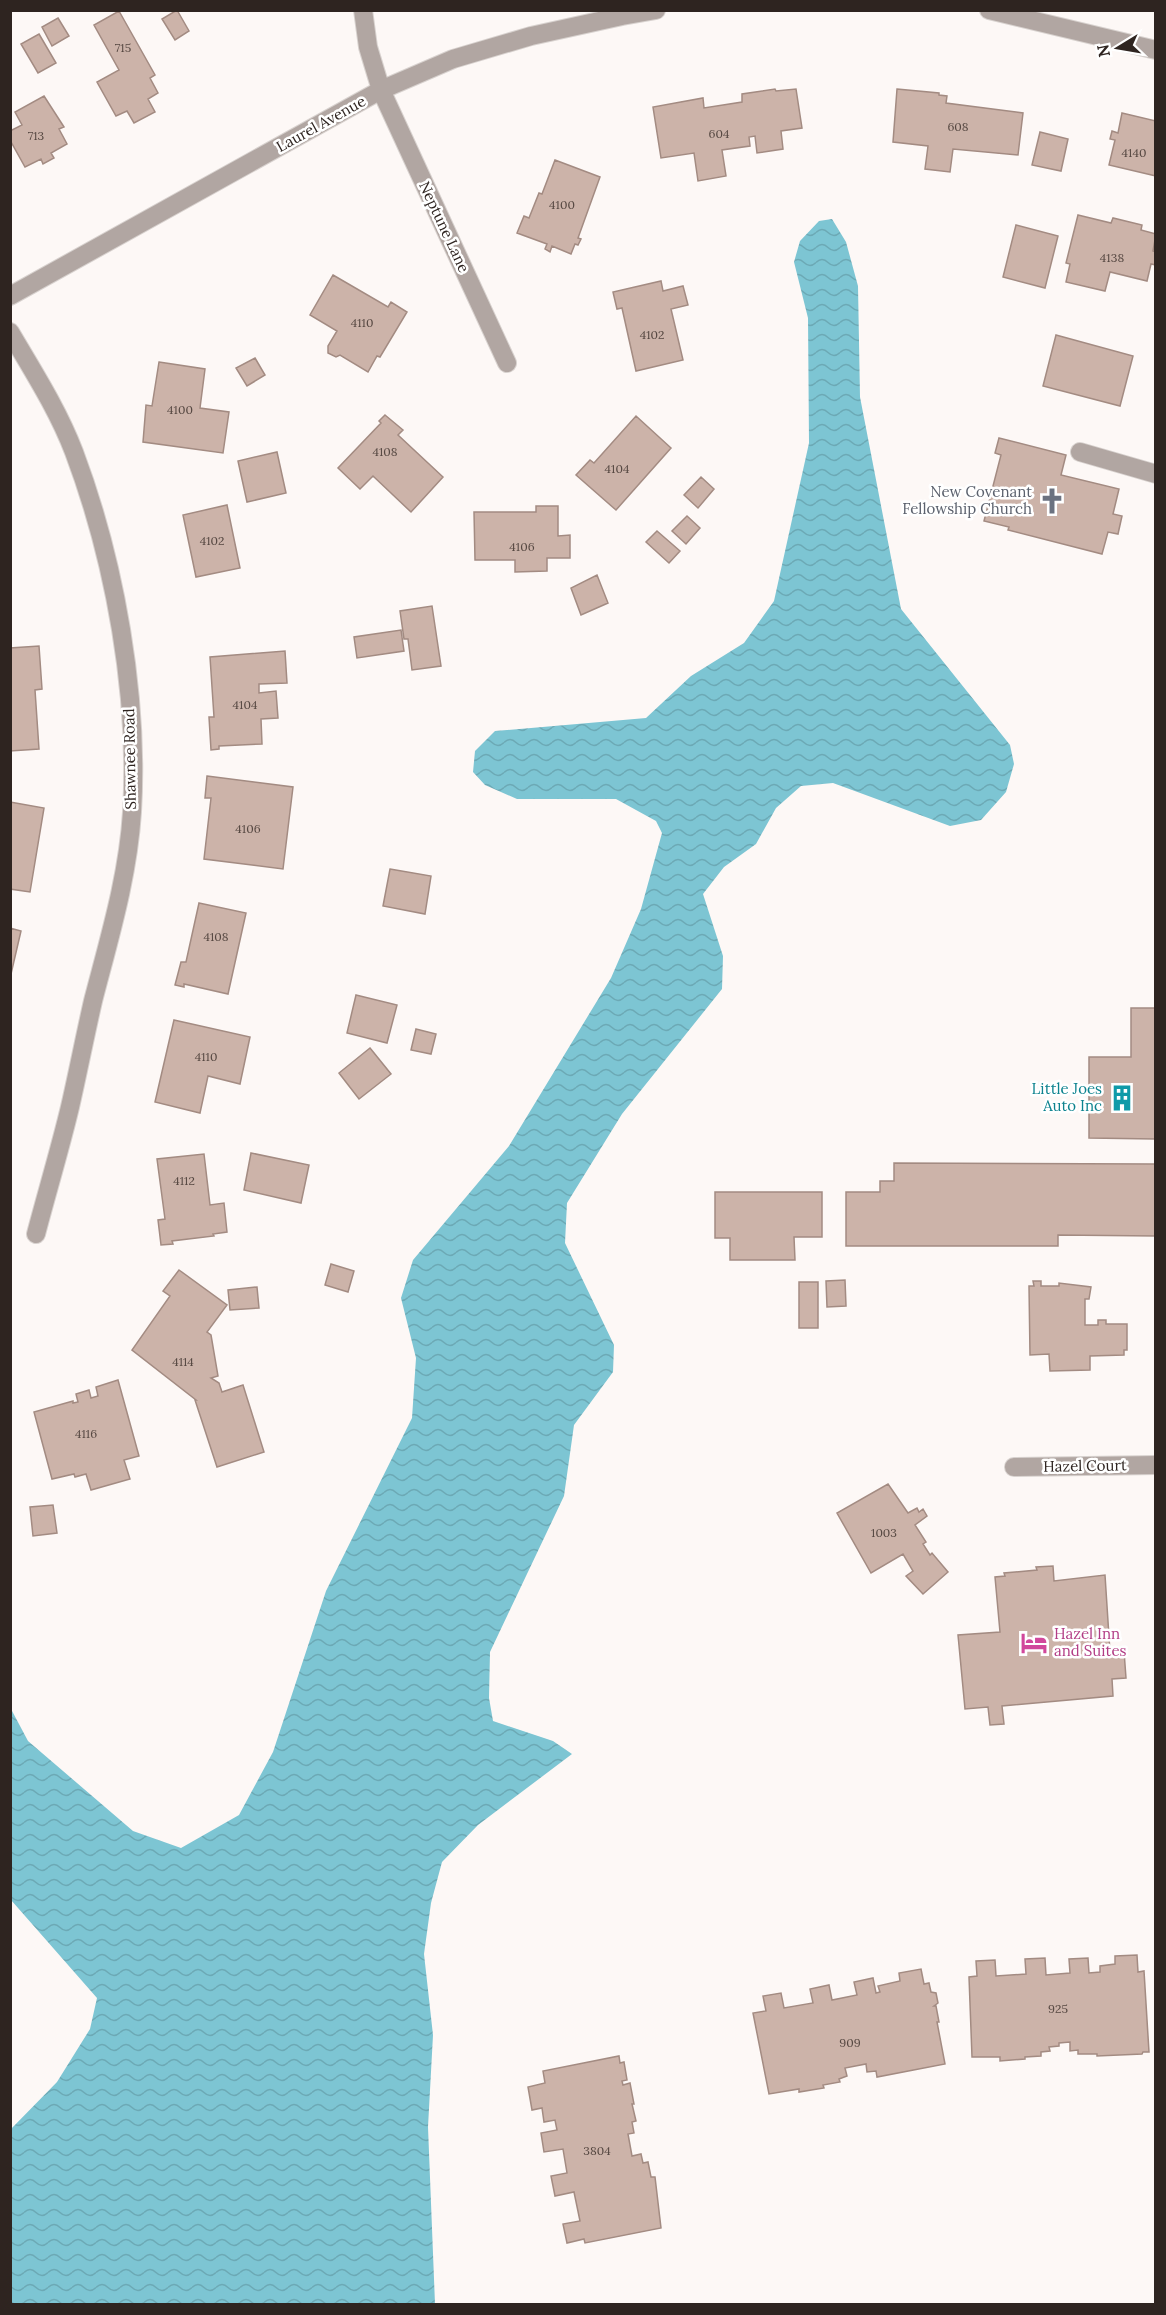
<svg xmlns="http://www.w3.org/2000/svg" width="1166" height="2315" viewBox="0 0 1166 2315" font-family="Lora,serif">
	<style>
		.water { fill: url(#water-waves) }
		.building { fill: #ccb3a9; stroke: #a38b82; stroke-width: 1.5 }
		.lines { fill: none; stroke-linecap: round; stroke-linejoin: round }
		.lane-casing { stroke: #d8d2cf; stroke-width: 20 }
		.street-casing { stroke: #d8d2cf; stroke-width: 20 }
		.lane { stroke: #b1a6a2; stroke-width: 18 }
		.street { stroke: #b1a6a2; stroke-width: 18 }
		.labels { text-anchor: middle; stroke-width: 5; stroke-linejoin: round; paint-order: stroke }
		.number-label { font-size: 12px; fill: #564842 }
		.street-label { font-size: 15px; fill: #2e2420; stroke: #fff }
		.worship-label { font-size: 15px; fill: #5b616d; stroke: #fff; text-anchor: end }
		.culture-label { font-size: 15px; fill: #0d838f; stroke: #fff; text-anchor: end }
		.hotel-label { font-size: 15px; fill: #b23c85; stroke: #fff; text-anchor: start }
	</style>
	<defs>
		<pattern id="water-waves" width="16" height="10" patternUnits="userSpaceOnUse" patternTransform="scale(1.5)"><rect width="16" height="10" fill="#7dc5d3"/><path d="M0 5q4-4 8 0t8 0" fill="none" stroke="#6ca9b5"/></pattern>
	</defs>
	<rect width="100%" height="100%" fill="#fdf8f6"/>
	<path class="water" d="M832,219l14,23 12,44 2,111 41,212 109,136 4,19 -8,28 -25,28 -31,6 -117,-43 -32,3 -25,22 -20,36 -32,23 -21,27 20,62 -1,33 -100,125 -55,89 -2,40 49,102 -1,27 -39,53 -10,71 -74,156 -1,46 4,23 60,20 19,13 -94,71 -36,37 -11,41 -7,51 9,81 -5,92 7,177h-424v-175l46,-47 33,-53 7,-31 -86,-98v-191l17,32 105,90 48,17 58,-33 34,-63 53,-161 86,-173 4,-60 -15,-60 12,-38 96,-114 102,-168 30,-69 21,-76 -6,-12 -40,-22h-99l-32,-14 -12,-13 2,-21 20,-20 151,-13 45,-42 53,-33 30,-42 35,-158 -1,-125 -14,-56 6,-21 19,-20z"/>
	<path class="building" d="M177,10l12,21 -14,9 -13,-21z
		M119,11l36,64 -5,3 8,15 -10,6 7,13 -21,11 -7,-12 -11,5 -19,-34 22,-12 -25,-45z
		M58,18l11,18 -17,10 -10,-19z
		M39,34l17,29 -18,10 -17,-29z
		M775,89l1,2 20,-2 6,39 -21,3 2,18 -26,4 -2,-17 -6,1 1,9 -28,4 4,26 -28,5 -4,-28 -33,5 -8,-51 50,-9 1,10 38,-6v-8z
		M897,89l42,4v2l8,1 -1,7 77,10 -5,42 -65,-6 -3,23 -25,-3 3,-23 -35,-4z
		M44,96l20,31 -5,2 8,15 -16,9 3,5 -11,6 -2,-5 -16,8 -15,-27v-9l12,-6 -7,-13z
		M1122,113l34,8v55l-47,-11 6,-25 -5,-1 2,-8 6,2z
		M1040,132l28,7 -7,32 -29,-6z
		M555,160l45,17 -22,61 3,1 -3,6 -3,-1 -4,10 -19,-8 -2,6 -5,-3 2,-5 -30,-11 7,-17 5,2 10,-25 3,1z
		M1078,215l33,8 2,-5 29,7 -1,5 15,4 -3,17 3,1v13l-5,-1 -4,17 -37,-9 -5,19 -39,-9 4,-18 -4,-1z
		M1016,225l42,11 -13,52 -42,-11z
		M333,275l55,32 3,-5 16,10 -27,45 -3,-1 -9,16 -28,-17 -4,2 -8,-4v-7l9,-15 -27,-16z
		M661,281l2,10 20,-5 5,19 -17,4 12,51 -47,11 -14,-63 -5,1 -4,-17z
		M1056,335l77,21 -13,50 -77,-20z
		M255,358l10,17 -18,11 -11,-18z
		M159,362l46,7 -5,39 29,4 -6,41 -80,-11 3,-37 6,1z
		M385,415l18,15 -5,5 45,42 -32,35 -38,-36 -13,13 -22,-21 43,-45 -2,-2z
		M636,416l35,32 -55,62 -40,-35 14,-15 4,3z
		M999,438l67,17 -5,20 58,14 -6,25 9,2 -4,18 -10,-2 -6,22 -94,-24 1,-3 -25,-6 17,-66 -6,-2z
		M277,452l9,41 -39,9 -9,-41z
		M701,477l13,12 -16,19 -14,-13z
		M227,505l13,63 -44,9 -13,-62z
		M536,506h22v30l12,-1v23h-23v13l-32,1v-12h-40l-1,-48h62z
		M687,516l13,12 -14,16 -14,-13z
		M657,531l23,20 -11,12 -23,-21z
		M597,575l11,28 -27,12 -10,-27z
		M432,606l9,60 -29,4 -4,-31h-4l-4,-28z
		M401,630l3,21 -47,7 -3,-21z
		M39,646l3,43 -7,1 4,59 -29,2v-103z
		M285,651l2,32 -28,1v9l17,-2 2,27 -17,1 1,25 -43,2v3l-8,1 -2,-33h5l-4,-60z
		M207,776l86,11 -10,82 -79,-10 7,-61h-6z
		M10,802l34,6 -14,84 -20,-3z
		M390,869l41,7 -6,38 -42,-8z
		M199,903l47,10 -18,81 -44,-10v3l-9,-2 6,-23h5z
		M10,928l11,3 -10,43h-1z
		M356,995l41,10 -10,38 -40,-10z
		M1131,1008h25v228l-98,-1v11h-212v-54h34v-11h14v-18l261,1v-25l-66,-1v-81h42z
		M174,1020l76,17 -10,47 -32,-8 -8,37 -45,-11z
		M416,1029l20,5 -5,20 -20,-4z
		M370,1048l21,26 -32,25 -20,-26z
		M251,1153l58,12 -8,38 -57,-13z
		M204,1154l6,51 14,-2 3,29 -14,2 1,2 -42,5 1,3 -12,1 -3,-25 7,-1 -8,-60z
		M715,1192h107v45h-28l1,23h-65v-22h-15z
		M331,1264l23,7 -6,21 -23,-7z
		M179,1270l48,35 -20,27 4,3 7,41 -7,2 8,5 3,9 21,-7 21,67 -47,15 -22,-67h1l-64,-50 38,-54 -7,-5z
		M845,1280l1,26 -19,1 -1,-26z
		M1033,1281h8v5h18v-3l32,4 -2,12h-4v26h13v-5h8v4h21v26h-3v5l-34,1v14l-40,1 -1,-17 -19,1 -1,-69h5z
		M799,1282h19v46h-19z
		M257,1287l2,21 -29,2 -2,-20z
		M118,1380l21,76 -15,4 6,19 -39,11 -5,-16 -11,3 -1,-3 -22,5 -18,-67 39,-11v2l5,-1 -2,-8 13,-4 2,8 7,-2 -2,-9z
		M888,1484l20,29 9,-5 2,4 4,-3 4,7 -12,9 11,17 -3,2 7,11 2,-2 16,19 -25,22 -17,-18 7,-5 -10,-17 -32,19 -34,-60z
		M53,1505l4,28 -24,3 -3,-29z
		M1053,1566l1,15 51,-6 5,77 14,-1 2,27 -14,1 1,17 -111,10 2,18 -14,1 -2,-18 -23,2 -7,-74 42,-3 -5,-55 10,-1 -1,-3 33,-3 -1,-3z
		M1137,1955l1,17 6,-1 5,81h-6l-1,2 -45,2v-2h-19v-4l-8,1v-9l-11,1v3l-10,1 1,4 -9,1v4l-16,1v2l-25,2v-4h-28l-3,-80 8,-1 -1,-15 19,-1 1,16 30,-2 -1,-15 20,-1 1,17 24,-2 -1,-14 19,-1 1,15 11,-1v-6l15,-2v-8z
		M921,1969l3,15 5,-1 2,9 5,1 2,10 -4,3h2l3,16h-2l8,42 -68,13 -1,-6 -9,1 -1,-8 -21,4 2,8 -8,3 1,3 -17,3 1,3 -25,4v-3l-30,5 -16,-81 13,-2 -3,-15 18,-3 3,15 29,-5 -3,-14 19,-4 3,15 25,-5 -3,-13 19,-4 3,15 4,-1 -2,-6 22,-5 -1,-8z
		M619,2056l1,7 4,-1 3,18 -5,1 1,4 7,-2 4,21h-2l4,17 -4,1 2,11 -6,1 4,22 9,-2 2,9 5,-1 3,15h4l6,51 -76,15 -1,-4 -17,4 -4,-19 17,-3 -6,-29 -19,4 -4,-20 16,-3 -4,-24 -19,3 -3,-19 16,-3 -2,-10 -11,2 -2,-14 -10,2 -4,-23 17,-4 -2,-12z"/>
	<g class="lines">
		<g class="lane-casing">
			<path id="lane" d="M1080,452l76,22"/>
		</g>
		<g class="street-casing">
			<path id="street" d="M363,10l5,37 13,43 126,273
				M989,10l167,40
				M10,296l371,-206 72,-31 78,-23 91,-20 34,-6
				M10,332c23,39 48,78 64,120 41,109 65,244 58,360 -4,65 -23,127 -39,189 -8,35 -15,71 -23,106 -10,42 -23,85 -34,127
				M1014,1467l142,-2"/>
		</g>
		<use href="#lane" class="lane"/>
		<use href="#street" class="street"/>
	</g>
	<defs>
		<g id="church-bare" transform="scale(2.07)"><path d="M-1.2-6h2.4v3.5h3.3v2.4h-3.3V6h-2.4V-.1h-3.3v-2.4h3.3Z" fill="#6b7280" stroke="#fff" stroke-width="2.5" paint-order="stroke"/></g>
		<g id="building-bare" transform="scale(2.07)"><path d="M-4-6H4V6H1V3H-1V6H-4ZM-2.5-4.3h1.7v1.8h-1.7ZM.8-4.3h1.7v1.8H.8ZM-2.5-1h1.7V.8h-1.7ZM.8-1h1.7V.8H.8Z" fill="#0f9aa8" stroke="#fff" stroke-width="2.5" paint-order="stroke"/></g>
		<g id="hotel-bare" transform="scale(2.07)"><path d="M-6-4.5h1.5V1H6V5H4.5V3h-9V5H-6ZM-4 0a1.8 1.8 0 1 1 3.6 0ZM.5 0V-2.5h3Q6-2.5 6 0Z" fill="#d1479c" stroke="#fff" stroke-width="2.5" paint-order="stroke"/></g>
	</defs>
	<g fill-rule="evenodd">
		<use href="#church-bare" x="1052" y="501"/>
		<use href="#building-bare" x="1122" y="1098"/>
		<use href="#hotel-bare" x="1034" y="1643"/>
	</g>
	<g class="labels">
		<g class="number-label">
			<text x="123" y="52">715</text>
			<text x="958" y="131">608</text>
			<text x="719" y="138">604</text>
			<text x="36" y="140">713</text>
			<text x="1134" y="157">4140</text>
			<text x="562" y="209">4100</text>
			<text x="1112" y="262">4138</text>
			<text x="362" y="327">4110</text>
			<text x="652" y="339">4102</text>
			<text x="180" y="414">4100</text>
			<text x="385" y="456">4108</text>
			<text x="617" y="473">4104</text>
			<text x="212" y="545">4102</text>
			<text x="522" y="551">4106</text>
			<text x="245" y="709">4104</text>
			<text x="248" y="833">4106</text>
			<text x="216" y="941">4108</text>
			<text x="206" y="1061">4110</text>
			<text x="184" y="1185">4112</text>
			<text x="183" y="1366">4114</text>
			<text x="86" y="1438">4116</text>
			<text x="884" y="1537">1003</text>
			<text x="1058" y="2013">925</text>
			<text x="850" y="2047">909</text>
			<text x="597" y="2155">3804</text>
		</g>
		<g class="street-label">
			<text transform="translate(321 124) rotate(-29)" y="5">Laurel Avenue</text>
			<text transform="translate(444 227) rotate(65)" y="5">Neptune Lane</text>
			<text transform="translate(130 759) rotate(-91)" y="5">Shawnee Road</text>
			<text transform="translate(1085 1466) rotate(-1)" y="5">Hazel Court</text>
		</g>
		<g class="worship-label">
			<text x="1032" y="497">New Covenant<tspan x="1032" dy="17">Fellowship Church</tspan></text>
		</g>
		<g class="culture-label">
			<text x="1102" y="1094">Little Joes<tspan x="1102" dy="17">Auto Inc</tspan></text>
		</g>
		<g class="hotel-label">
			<text x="1054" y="1639">Hazel Inn<tspan x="1054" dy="17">and Suites</tspan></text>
		</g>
	</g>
	<rect width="1166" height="2315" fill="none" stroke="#2e2420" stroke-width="24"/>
	<g transform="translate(1118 48) rotate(259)" stroke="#ffffff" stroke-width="4.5" paint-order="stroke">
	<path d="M0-4.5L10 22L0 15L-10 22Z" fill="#2e2420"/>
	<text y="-9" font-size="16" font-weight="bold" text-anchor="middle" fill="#2e2420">N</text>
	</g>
</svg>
